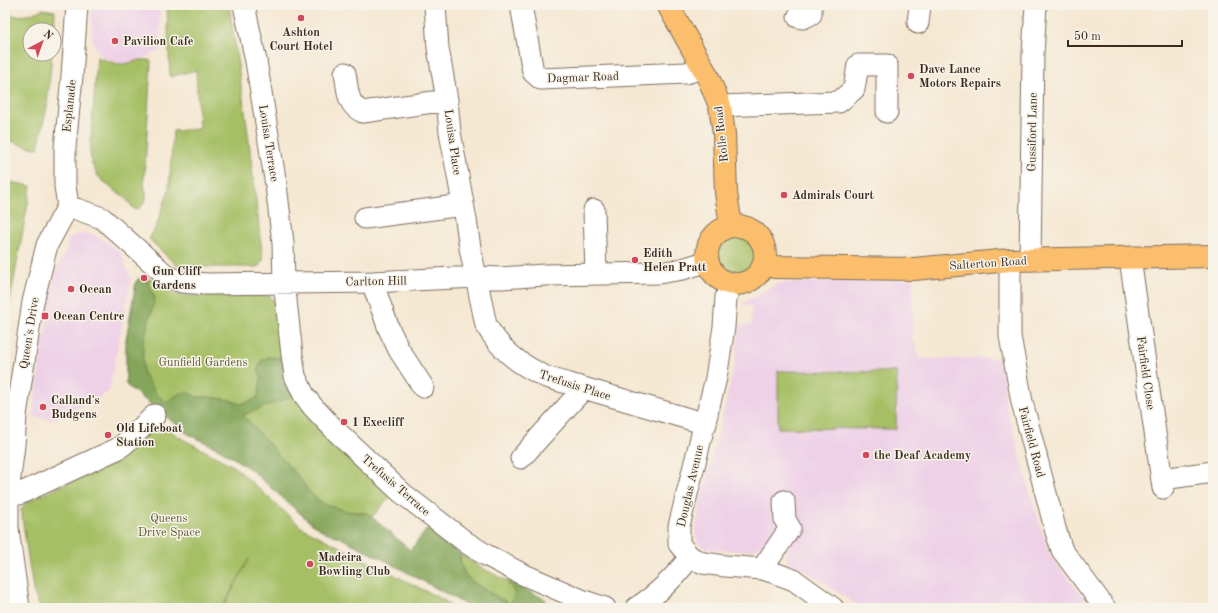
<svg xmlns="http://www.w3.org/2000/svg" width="1218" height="613" viewBox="0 0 1218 613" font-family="'Old Standard TT',serif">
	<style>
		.built { fill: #eed0e7 }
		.green { fill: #a6bf65; stroke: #707442 }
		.forest { fill: #84a65a; stroke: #60683c }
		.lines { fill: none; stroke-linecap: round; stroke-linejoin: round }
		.minor-casing { stroke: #7c6c5d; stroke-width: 23 }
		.major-casing { stroke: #7c6c5d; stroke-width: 24 }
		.minor { stroke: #fff; stroke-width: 21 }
		.major { stroke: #fabe6d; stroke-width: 22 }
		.poi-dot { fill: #d1495b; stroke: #f7f3e8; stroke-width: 1.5 }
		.labels { text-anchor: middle; stroke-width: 3; stroke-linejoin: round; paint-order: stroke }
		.poi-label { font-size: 12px; font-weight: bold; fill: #3b2a1e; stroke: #f7f3e8; text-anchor: start }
		.street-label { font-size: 12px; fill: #3b2a1e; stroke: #f7f3e8 }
		.park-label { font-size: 12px; fill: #5b5733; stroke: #f7f3e8 }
	</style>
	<rect width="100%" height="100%" fill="#f7f3e8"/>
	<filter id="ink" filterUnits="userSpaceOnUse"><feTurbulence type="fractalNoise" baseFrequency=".025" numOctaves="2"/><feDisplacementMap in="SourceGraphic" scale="8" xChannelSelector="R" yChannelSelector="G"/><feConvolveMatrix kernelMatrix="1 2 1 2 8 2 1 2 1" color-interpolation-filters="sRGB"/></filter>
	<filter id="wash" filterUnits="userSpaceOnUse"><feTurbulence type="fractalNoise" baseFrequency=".012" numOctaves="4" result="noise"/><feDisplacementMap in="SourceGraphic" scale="16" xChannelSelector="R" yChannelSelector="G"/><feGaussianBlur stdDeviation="0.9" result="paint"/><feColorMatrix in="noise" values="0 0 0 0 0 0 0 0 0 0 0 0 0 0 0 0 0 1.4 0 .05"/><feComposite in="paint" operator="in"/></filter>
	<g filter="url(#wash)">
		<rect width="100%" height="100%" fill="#f5e8d3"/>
		<path class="built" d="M92,5h67l2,45 -25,11 -12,2 -12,-2 -11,-5 -9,-15z
			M88,233l16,7 17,13 10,27 -22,112 -56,28 -21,-3 22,-142 12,-26 3,-12z
			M913,279l-1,64h4v6l3,4v6l84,-1 2,42 22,81 22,73 43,54h-231l-39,-27 -36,-21 2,-13 -15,-10 -19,13 -19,1 -29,-2 -8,-6 -3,-12 7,-37 17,-64 16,-67 5,-38h11l1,-19 -12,-1 39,-22z"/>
		<path class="green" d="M167,5h62l18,120 16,135 -5,7h-72l-10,-2 -27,-26 7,-12 13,-38 4,-58 26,-2 -3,-59 -26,7z
			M42,9l13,2 -1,28v-9h-24v24h22l-5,53 -9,41 -10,-1 -23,-8v-125c14,3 25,2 37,-5z
			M97,57c8,3 17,7 26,7 10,-1 19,-7 28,-3l-7,124c3,12 4,15 -5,24h-5l-10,-13 -11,-6 -16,-15 -6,-14 -1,-11z
			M5,181l26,5 -26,143z
			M716 254a21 21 0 1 1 42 0a21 21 0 1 1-42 0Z
			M139,278l12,1 13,9 15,7 17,1 68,-1 6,1 5,7 7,52 49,85 59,57 -18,20 -14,1 -33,-9 -115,-82 -25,5 -59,-48v-44l10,-59z
			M778,371l119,1 -1,57 -118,-1z
			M157,421l22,16 56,30 66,60 144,74 8,7h-230l26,-49 -27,49h-182l-7,-18 -12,-80 6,-8 89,-42 25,-15v-11z
			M460,554l18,12 29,15 8,12 -5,11c-11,-6 -34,-18 -43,-27 -5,-6 -7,-15 -7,-23z"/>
		<path class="forest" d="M140,279l7,1 8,18 -12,45v30l14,22 10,8c9,-9 18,-15 29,-6h13l21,3 10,4 11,-3 7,-4 3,-18 -3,-10 3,-8 7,-4 13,1 6,24 5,12 -2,3 -47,18 60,67 5,9 16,13 22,7 21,2 43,37 18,-22 32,26c0,8 2,17 7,23 9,9 32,21 43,27l5,-11 -8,-12 38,18 4,9h-77l-84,-46 -49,-25 -14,-5 -13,-8 -62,-55 -29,-19 -33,-16 -62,-49v-45l11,-59z"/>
	</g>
	<g filter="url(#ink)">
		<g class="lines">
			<g class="minor-casing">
				<path id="minor" d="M244,5l12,56 20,124 7,58 1,39 8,73 3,21 9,19 9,12 22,23 67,63 65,50 19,12 34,18 64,28 21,7
					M435,5l3,43 9,52 3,32 16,88 4,28 16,77c15,26 33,39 60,52l160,47
					M521,5l12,67 8,7 145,-6 17,-5
					M798,17l5,1 8,-4v-9
					M918,23l2,-18
					M345,73c3,15 1,32 18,39l84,-12
					M720,106l119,-4 15,-13 4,-24h29v47
					M68,206l34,12 65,58 15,6 25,2 165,-2 104,-5 25,1 43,-3 115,-2 24,-4 25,-8
					M68,206l-3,-20v-38l7,-72 5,-71
					M594,210l2,63
					M365,218l98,-13
					M1130,258l33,230
					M1010,260v76l12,66 34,130 6,18 43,58
					M1030,260l3,-206 3,-49
					M372,282l17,47 10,21 24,37
					M732,283l-6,14 -2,30 -8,51 -37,148v18l11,13 13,6 22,3 37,3 10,3 22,8 39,28
					M521,458l62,-69
					M1162,479l51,-7
					M5,493l14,1 98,-45 6,-4 32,-30
					M762,569l28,-41 -5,-8 -1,-19
					M19,608l-11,-79v-35l6,-49 2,-30 17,-113 14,-57 21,-39
					M636,608c21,-13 39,-31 54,-51"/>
			</g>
			<g class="major-casing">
				<path id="major" d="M668,5l40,72 12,29 4,28 2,59 5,33
					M707 255a29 29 0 1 1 58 0a29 29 0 1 1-58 0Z
					M764,262l11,5 139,2 96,-9 203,-4"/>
			</g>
			<use href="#minor" class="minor"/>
			<use href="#major" class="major"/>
		</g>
	</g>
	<g class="poi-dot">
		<circle cx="301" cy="18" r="4"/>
		<circle cx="115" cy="41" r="4"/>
		<circle cx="911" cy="76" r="4"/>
		<circle cx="784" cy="195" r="4"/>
		<circle cx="635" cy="260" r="4"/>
		<circle cx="144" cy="278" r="4"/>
		<circle cx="71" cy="289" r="4"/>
		<rect x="41" y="312" width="8" height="8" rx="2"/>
		<circle cx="43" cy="407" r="4"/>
		<circle cx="344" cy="422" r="4"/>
		<circle cx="108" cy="435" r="4"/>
		<circle cx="866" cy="455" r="4"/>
		<circle cx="310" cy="564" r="4"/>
	</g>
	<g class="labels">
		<g class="poi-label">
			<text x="301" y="36" text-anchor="middle">Ashton<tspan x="301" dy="14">Court Hotel</tspan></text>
			<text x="123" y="45">Pavilion Cafe</text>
			<text x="919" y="73">Dave Lance<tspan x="919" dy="14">Motors Repairs</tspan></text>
			<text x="792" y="199">Admirals Court</text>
			<text x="643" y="257">Edith<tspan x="643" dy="14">Helen Pratt</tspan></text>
			<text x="152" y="275">Gun Cliff<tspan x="152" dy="14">Gardens</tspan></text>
			<text x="79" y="293">Ocean</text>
			<text x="53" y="320">Ocean Centre</text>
			<text x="51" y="404">Calland's<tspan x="51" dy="14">Budgens</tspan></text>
			<text x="352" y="426">1 Execliff</text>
			<text x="116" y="432">Old Lifeboat<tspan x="116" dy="14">Station</tspan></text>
			<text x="874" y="459">the Deaf Academy</text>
			<text x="318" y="561">Madeira<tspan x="318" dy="14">Bowling Club</tspan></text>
		</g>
		<g class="street-label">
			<text transform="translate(583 77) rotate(-2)" y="4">Dagmar Road</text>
			<text transform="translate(69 106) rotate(-84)" y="4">Esplanade</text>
			<text transform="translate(1032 132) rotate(-89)" y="4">Gussiford Lane</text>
			<text transform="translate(721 134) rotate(-96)" y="4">Rolle Road</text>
			<text transform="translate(453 142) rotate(82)" y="4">Louisa Place</text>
			<text transform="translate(269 143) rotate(81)" y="4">Louisa Terrace</text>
			<text transform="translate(988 263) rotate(-4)" y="4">Salterton Road</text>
			<text transform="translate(376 281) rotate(-1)" y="4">Carlton Hill</text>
			<text transform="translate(29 333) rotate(-81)" y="4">Queen's Drive</text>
			<text transform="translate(1146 373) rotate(82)" y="4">Fairfield Close</text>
			<text transform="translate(575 385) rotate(18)" y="4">Trefusis Place</text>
			<text transform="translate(1032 442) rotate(75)" y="4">Fairfield Road</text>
			<text transform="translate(396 485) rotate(41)" y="4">Trefusis Terrace</text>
			<text transform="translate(690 486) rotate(-77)" y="4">Douglas Avenue</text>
		</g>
		<g class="park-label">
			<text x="203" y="366">Gunfield Gardens</text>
			<text x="169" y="522">Queens<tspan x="169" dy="14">Drive Space</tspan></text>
		</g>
	</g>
	<rect width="1218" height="613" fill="none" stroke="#f7f3e8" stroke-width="20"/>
	<g transform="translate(42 42) rotate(41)"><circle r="19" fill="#f7f3e8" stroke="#aca397"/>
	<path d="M0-3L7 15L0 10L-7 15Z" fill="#d1495b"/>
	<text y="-6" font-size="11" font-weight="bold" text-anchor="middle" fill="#3b2a1e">N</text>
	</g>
	<path d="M1068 40v6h114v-6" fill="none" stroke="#3b2a1e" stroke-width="2"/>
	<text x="1074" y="40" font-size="12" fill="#3b2a1e" stroke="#f7f3e8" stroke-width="3" paint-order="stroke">50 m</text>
</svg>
